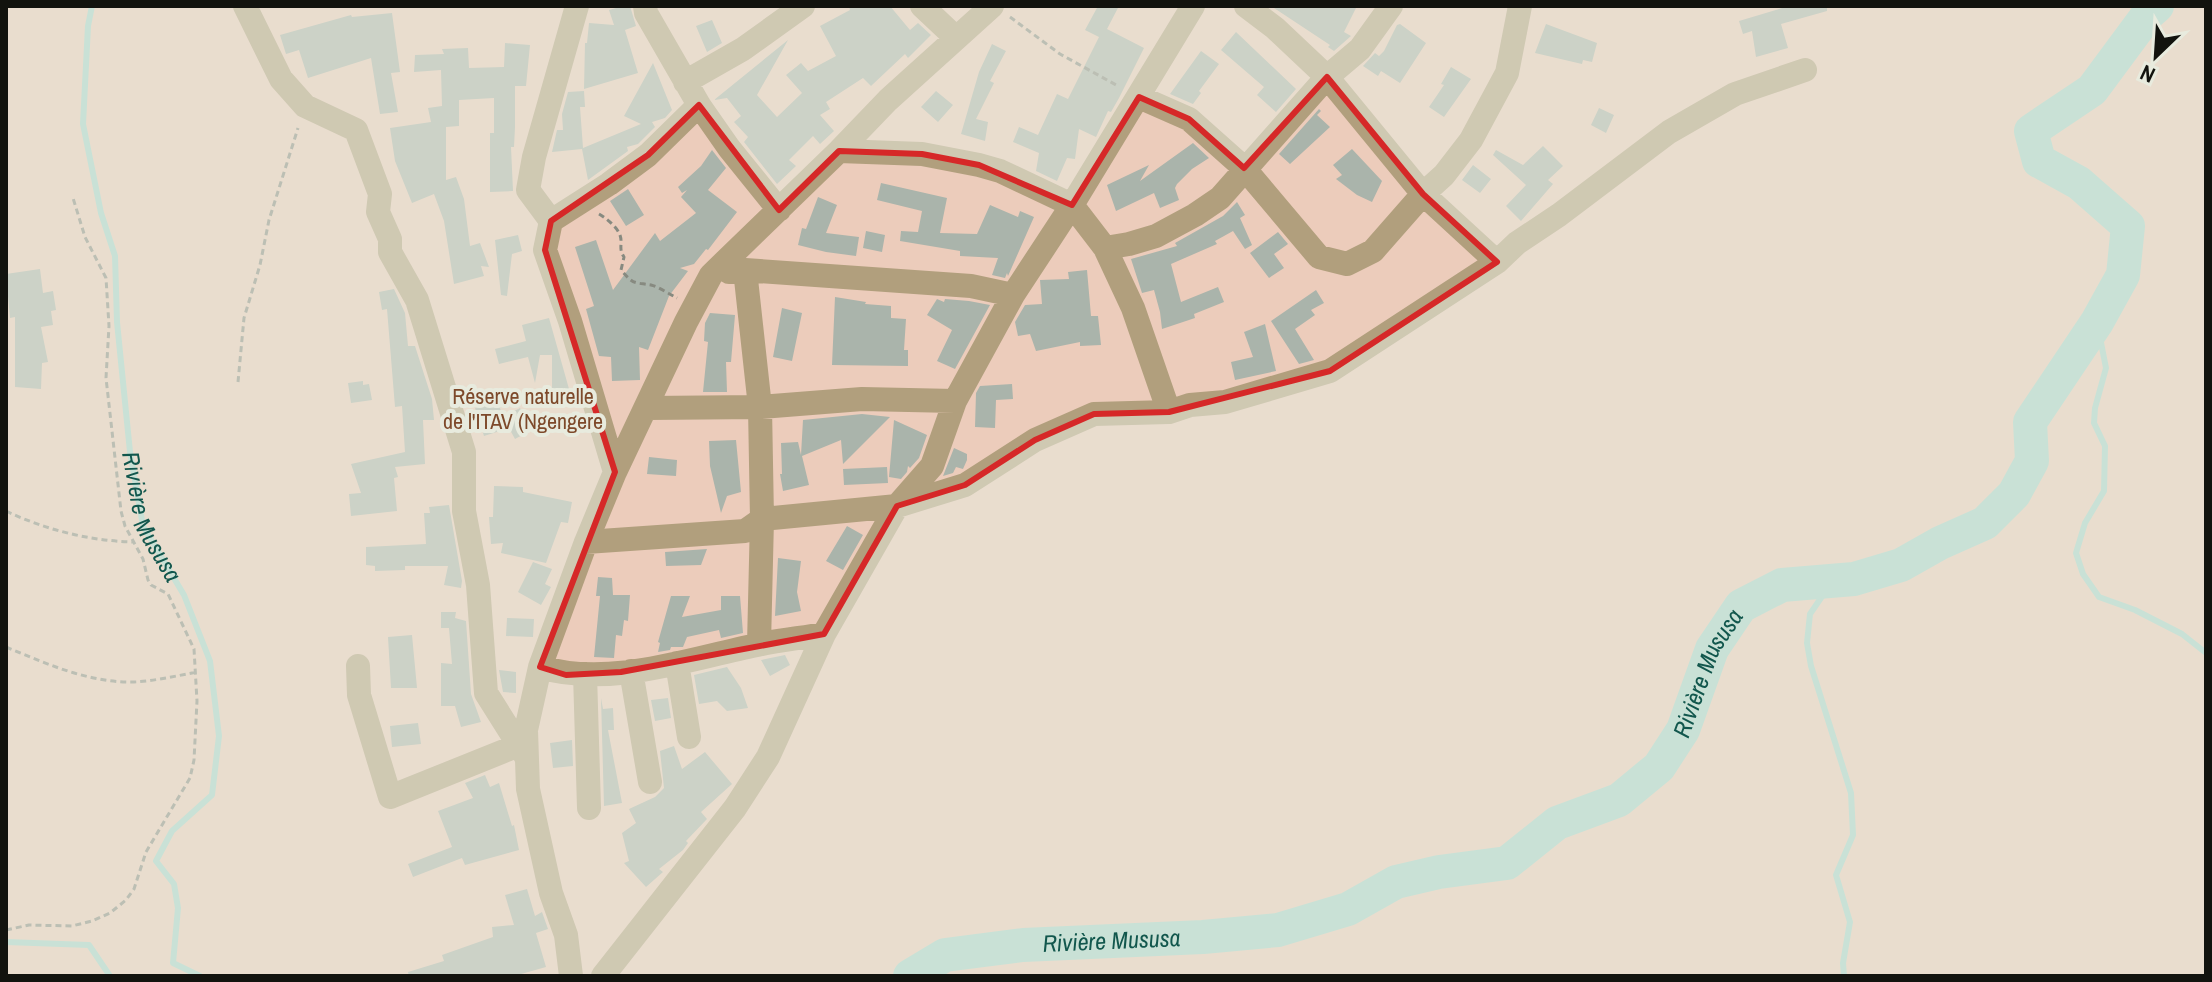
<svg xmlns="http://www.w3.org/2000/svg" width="2212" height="982" viewBox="0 0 2212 982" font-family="'Archivo Narrow',sans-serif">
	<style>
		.green { fill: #ecccbb }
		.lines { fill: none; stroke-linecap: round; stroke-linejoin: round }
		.stream { stroke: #a4d6cc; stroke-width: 6 }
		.river { stroke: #a4d6cc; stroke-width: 34 }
		.building { fill: #aab4ab }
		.path { stroke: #878a80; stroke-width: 3; stroke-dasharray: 6 4; stroke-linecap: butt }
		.minor { stroke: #b19f7d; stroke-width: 24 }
		.marked { fill: none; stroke: #d62828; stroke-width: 6; stroke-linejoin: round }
		.labels { text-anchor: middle; stroke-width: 8; stroke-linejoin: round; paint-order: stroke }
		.park-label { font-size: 22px; fill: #7d492a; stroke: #e8ebde }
		.water-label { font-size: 24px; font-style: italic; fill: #12574d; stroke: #e8ebde }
	</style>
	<rect width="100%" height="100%" fill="#e8ebde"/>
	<path class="green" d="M6,6h2200v970h-2200z"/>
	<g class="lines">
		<g class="stream">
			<path id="s1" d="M92,6l-4,20 -5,98 18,89 14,43 2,66 13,130 13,74 41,69 26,66 9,75 -7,59 -40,36 -16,30 18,23 4,24 -5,55 27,13"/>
			<path d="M2097,322l9,46 -11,40 -1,15 11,23 -1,45 -19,32 -9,30 7,21 16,23 36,13 47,24 24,19"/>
			<path d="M6,942l83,3 21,31"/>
			<path d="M1844,976l-1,-13 7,-41 -14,-47 17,-40 -2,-42 -40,-127 -4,-23 3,-29 13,-19 31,-16"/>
		</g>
		<path class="river" id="s2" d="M910,976l35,-21 78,-10 180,-8 75,-7 70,-21 48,-27 43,-10 68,-9 50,-40 62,-23 40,-33 24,-37 29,-81 29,-43 41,-21 72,-6 47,-14 39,-22 45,-20 29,-29 18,-33 -2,-39 67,-100 26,-47 5,-49 -49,-43 -40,-22 -8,-30 61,-41 57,-77 8,-7"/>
	</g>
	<path class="building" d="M623,6h7l6,20 -11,4 13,43 -54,16 1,-46h2l2,-20 25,2 -5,-15z
		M849,6h41l20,24 8,-7 13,12 -23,23 -3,-4 -34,32 -8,-8 -37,24 4,7 -10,6 14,16 -14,13 -7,-8 -24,24 7,6 -19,18 -33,-42 4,-5 -14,-15 7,-6 -14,-18 -13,2 74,-60 -31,55 20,22 25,-24 -16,-18 15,-12 7,8 28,-15 -16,-30 30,-16z
		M1098,6h21l-12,23 37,19 -25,50 -8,14 -3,-1 -12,26 -17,-8 -4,30 -8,-1 -10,23 -21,-10 3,-18 -26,-11 6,-15 19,8 19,-41 11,5 31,-62 -14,-7z
		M1271,6h86l-13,26 7,4 -17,15 -6,-4 2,-2z
		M1789,6h38v5l-46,13 7,24 -32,9 -4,-26 -9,3 -4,-13z
		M392,13l8,59 -9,1 7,39 -18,2 -9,-56 -63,20 -9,-28 -13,4 -6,-19 71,-20 1,2z
		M712,20l10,23 -15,9 -11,-26z
		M1400,24l26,19 -26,40 -19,-12 -3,5 -15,-10 12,-13 4,3 5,-5 13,-26z
		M1546,24l51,19 -5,19 -9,-2 -1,4 -47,-11z
		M1236,32l60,57 -20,23 -19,-17 7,-8 -43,-37z
		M505,43l25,2 -4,41h-11v41l-1,20h-3l2,44 -23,1v-59h4v-35l-35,2v26l-13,1v53l10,-3 8,22 6,47 10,-3 9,24 -8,-1 3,10 -30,8 -10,-63 -10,-27 -22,9 -17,-42 -5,-33 41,-6 -3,-14 14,-2 -1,-36 -27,2 1,-17 29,-1 -2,-5 26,-1 1,20 35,-1z
		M992,44l14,7 -16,30 4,2 -18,36 12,3 -3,19 -24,-7 18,-62z
		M1201,51l18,13 -20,27 2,2 -8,11 -23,-10z
		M653,63l19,47 -7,8 -13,4 3,5 -17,17 -11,3 1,4 -40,29 -6,-31 -30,3 5,-22h6l-1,-16 6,-22 16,-1 1,16h-5l3,41 58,-24 -17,-8z
		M1451,67l20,12 -27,38 -15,-10 15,-22 -3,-1z
		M936,91l17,14 -15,17 -17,-15z
		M1599,108l15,7 -8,18 -15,-8z
		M1319,109l2,2 -4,4 13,12 -40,37 -11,-10z
		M1193,143l16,15 -17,11 -15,15 -2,4 4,12 -19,8 -6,-15 -38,18 -9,-26 42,-20 -9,16z
		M1543,146l20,20 -15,14 5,4 -32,37 -15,-15 20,-21 -33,-30 3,-5 27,15z
		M1352,149l30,32 -10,21 -15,-7 -21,-16 6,-4 -9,-10z
		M712,150l14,18 -18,22 29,22 -29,38 -2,-1 -12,15 -14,4 8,3 -19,25 -21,54 -9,-3 1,33 -28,1 -1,-24 -12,-1 -13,-47 8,-3 -19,-59 21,-7 17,50 42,-57 5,8 36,-28 -15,-16 6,-7 -5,3 -4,-6 23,-21z
		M1473,165l18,14 -11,14 -18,-13z
		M881,183l66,15 -7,35 37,1 13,-29 28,12 2,-6 14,6 -26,59 -1,-3 -2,5 -13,-3 6,-17 -38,-2v-5l-60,-10 1,-10 17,1 4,-21 -45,-11z
		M628,189l16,26 -18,11 -16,-25z
		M818,197l19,8 -11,28 33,4 -3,19 -30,-4 -28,-7 4,-17 4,1z
		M1237,202l8,13 -5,3 12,27 -7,4 -12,-18 -18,10 2,3 -46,20 10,38 37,-15 6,15 -30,12 1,4 -33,11 -2,-17 -6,-22 -12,3 -11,-34 46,-13 -2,-3 48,-27z
		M866,231l19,4 -3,17 -19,-4z
		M1278,232l10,12 -14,10 10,14 -15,10 -19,-25z
		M518,235l4,16 -10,3 -5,42 -6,-1 -6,-55z
		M40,269l3,24 10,-2 3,19 -5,1 2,14 -12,2 7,35 -6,1 -1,26 -26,-2v-70l-5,1 -4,-44z
		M1087,270l4,46h7l3,29 -21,1v-4l-44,9 -6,-17 -12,2 -3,-14 10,-17 17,-1 -2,-24 29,-1 -1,-7z
		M394,289l11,24 3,33h7l17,53 2,21h-11l2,44 -30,3 3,10 -4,1 3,33 -46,5 -2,-22 12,-1 -10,-29 54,-12 -3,-46 -7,1 -8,-98 -5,1 -3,-18z
		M1316,290l8,13 -13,7 4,5 -20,14 19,31 -15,4 -28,-43z
		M835,297l31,5 -1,2 26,2v12l15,1 -2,31h4v16l-76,-1z
		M937,299l7,3 1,-3 24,2 21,4 -35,64 -18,-8 15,-31 -25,-15z
		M782,308l20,5 -10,48 -19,-4z
		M710,313l25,2 -4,47h-5l1,30h-24l5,-50 -4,-1 1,-18z
		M549,318l22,78 -14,4 -2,-6 -3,1v-40h-12l-5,28 -7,-26 -29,7 -4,-15 31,-8 -4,-16z
		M1265,324l11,47 -41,9 -4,-18 22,-5 -9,-25z
		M363,381v4l6,-1 3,16 -21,3 -3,-20z
		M1012,384l1,15 -17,1 -1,28 -20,-1 1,-34 4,-7z
		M498,401l8,28 -22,7 -9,-28z
		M520,408l9,16 -1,8 -13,7 -12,-22z
		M862,414l28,3 -47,47 -2,-24 -39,16 7,29 -26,6 -3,-17h2l-1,-31 17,-1 3,13 2,-35z
		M894,420l33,15 -8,23 -9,10 -2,-2 -1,6 -6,7 -12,-2z
		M736,440l5,52 -14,4 -6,17 -11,-47 -1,-25z
		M954,448l13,6v6l-4,9 -7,-2 -3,6 -10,3z
		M649,457l28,3 -1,16 -29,-2z
		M887,467l1,16 -44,2 -1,-16z
		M494,486l29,1v5l49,10 -4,21 -7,-1 -15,41 -45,-10 2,-10 -12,1 -2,-27h4z
		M449,505l13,76 -1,7 -17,-3 4,-19h-43v4l-30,1v-5l-9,-1v-18l60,-3 -2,-31h6l-1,-6z
		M847,526l16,9 -20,35 -17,-9z
		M707,549l-6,16 -35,1 -1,-14z
		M778,558l23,3 -4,31 4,19 -26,5z
		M533,562l19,7 -7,15 6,3 -10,18 -23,-13z
		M598,577l14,1 1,17h17l-2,26 -4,-1 -2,16 -6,-1 -2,23 -20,-1 6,-61h-4z
		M671,596h19l-8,21 39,-7v-14h19l3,37 -22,5 -2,-8 -32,7 -4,10h-12l-1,3 -12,2 2,-9 -2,-1z
		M441,612h15l-1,6 11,3 5,73 10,28 -20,5 -6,-21h-14v-43l11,1 -3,-36h-8z
		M507,618l27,1 -1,18 -27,-1z
		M412,635l5,53h-26l-3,-51z
		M785,655l5,10 -20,11 -9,-16z
		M727,667l14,21 7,20 -21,3 -10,-10 -18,3 -5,-29z
		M499,670l17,2v21l-13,-1z
		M601,698l2,11 10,-1 1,22h-6l14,73 -18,3z
		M668,698l3,20 -16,3 -4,-21z
		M418,723l3,21 -29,3 -2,-21z
		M572,740l1,26 -20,2 -3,-25z
		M674,746l8,23 23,-17 27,32 -31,28 6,7 -21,22 2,2 -5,7 -24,19 4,3 -17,15 -22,-24 5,-2 -7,-28 14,-10 -7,-14 26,-12 9,-9 -4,-37z
		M485,775l5,12 9,-4 13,43 2,-1 5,25 -54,15 -3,-7 -49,19 -5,-13 44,-17 -14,-36 35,-13 -8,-15z
		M527,889l8,27 7,-4 6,17 -12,4 10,34 -32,9h-105l-1,-4 36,-11 -2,-6 51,-18 -1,-10 22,-2 -9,-30z"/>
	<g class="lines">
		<path class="path" d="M1010,17l50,37 58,32
			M599,214c7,4 18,13 21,21 3,9 -2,13 4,22l-3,13c13,15 12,12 30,15 8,2 18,9 26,13
			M238,382l6,-64 16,-53 9,-45 29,-92
			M6,511c40,19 84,30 128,31
			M6,647c41,17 83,36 128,35 20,-1 42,-6 63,-10
			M6,930l23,-5 43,1 20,-5 18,-8 16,-13 8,-11 12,-37 44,-74 4,-18 3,-59 -3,-52 -26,-55 -17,-9 -3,-5 -5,-21 -18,-33 -4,-15 -15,-133 3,-52 -3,-48 -21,-41 -12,-39"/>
		<path class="minor" d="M245,6l36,73 24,27 51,24 24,64 -2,18 12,27v13l27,48 47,152v59l14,74 8,108 39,62
			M577,6l-43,151 -6,33 23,31 -6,29 25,71 45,151
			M645,6l1,7 53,92 30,43 50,62
			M922,6l33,31
			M1246,6l29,22 52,49 96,117 74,68
			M685,82l58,-33 60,-43
			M1139,97l50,22 55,49 75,89 28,7 26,-13 50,-57 21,-19 27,-35 36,-67 13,-67
			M839,151l83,3 57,11 21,6 72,34 33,43 28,60 36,104
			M551,221l58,-37 39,-29 51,-50
			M1105,248l24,-4 27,-8 39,-21 25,-17 107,-121 33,-28 31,-43
			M745,270l15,137 2,112 -3,125
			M729,272l16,-2 226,16 42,9
			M647,408l113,-1 102,-8 93,2
			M586,542l159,-11 17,-12 135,-13 68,-21 70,-45 59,-26 75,-2 21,-7 35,-3 105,-31 167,-109 20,-19 42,-28 110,-83 66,-38 70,-24
			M677,663l12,74
			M358,666l1,29 31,102 129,-52
			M540,667c69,21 148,-8 217,-22 22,-5 45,-7 67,-11
			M631,671l19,111
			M585,674l4,134
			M571,976l-5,-41 -15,-42 -23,-104 -2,-59 14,-63 46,-125 29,-70 71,-150 25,-47 128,-124 49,-51 104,-94
			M603,976l132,-168 33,-51 56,-123 73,-128 35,-40 23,-65 58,-106 59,-90 121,-199"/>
	</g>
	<path d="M0 0H2212V982H0ZM1327,77l96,117 74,68 -167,109 -161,41 -75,2 -59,26 -70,45 -68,21 -73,128 -203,38 -55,3 -26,-8 75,-195 -70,-222 6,-29 97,-66 51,-50 80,105 60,-59 83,3 57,11 93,40 67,-108 50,22 55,49z" fill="#e8ebde" fill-opacity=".55" fill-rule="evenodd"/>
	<path class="marked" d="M1327,77l96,117 74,68 -167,109 -161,41 -75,2 -59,26 -70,45 -68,21 -73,128 -203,38 -55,3 -26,-8 75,-195 -70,-222 6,-29 97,-66 51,-50 80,105 60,-59 83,3 57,11 93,40 67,-108 50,22 55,49z"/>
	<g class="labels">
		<g class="park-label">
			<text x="523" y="404">Réserve naturelle<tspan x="523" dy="25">de l'ITAV (Ngengere</tspan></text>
		</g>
		<g class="water-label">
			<text dy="8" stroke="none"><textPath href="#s1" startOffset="520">Rivière Mususa</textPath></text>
			<text dy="8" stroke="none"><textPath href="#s2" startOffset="904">Rivière Mususa</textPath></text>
			<text dy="8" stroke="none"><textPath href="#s2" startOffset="208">Rivière Mususa</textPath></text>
		</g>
	</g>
	<rect width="2212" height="982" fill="none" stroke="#12130e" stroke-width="16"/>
	<g transform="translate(2156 56) rotate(205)" stroke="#e8ebde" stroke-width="6" paint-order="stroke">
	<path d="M0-6L14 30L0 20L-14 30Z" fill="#12130e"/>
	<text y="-12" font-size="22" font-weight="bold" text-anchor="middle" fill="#12130e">N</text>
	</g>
</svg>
